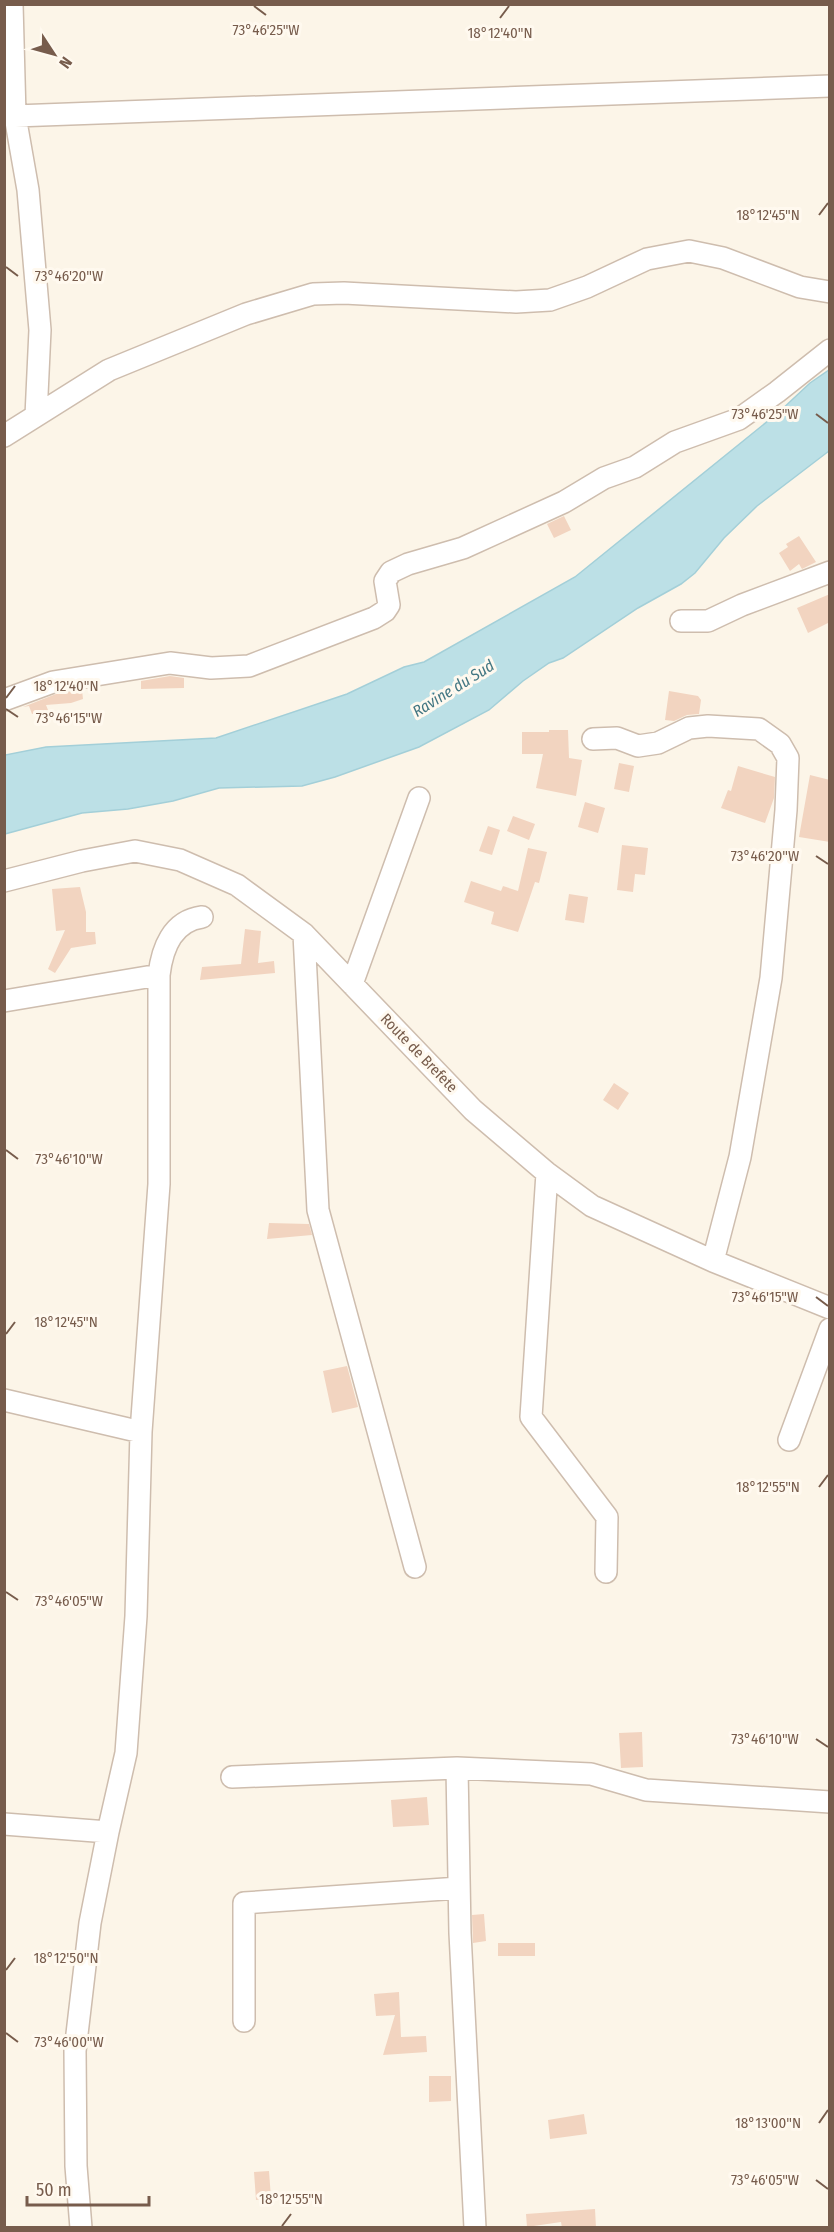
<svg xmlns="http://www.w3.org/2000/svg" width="834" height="2232" viewBox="0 0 834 2232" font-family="'Fira Sans Condensed',sans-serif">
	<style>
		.water { fill: #bce0e6; stroke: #a3cfd8; stroke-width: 1.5 }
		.building { fill: #f2d4c0 }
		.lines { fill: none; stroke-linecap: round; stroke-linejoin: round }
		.minor-casing { stroke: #cebdae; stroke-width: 24 }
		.minor { stroke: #fff; stroke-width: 21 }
		.ticks { fill: none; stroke: #775c4c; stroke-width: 2 }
		.labels { text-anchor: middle; stroke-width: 6; stroke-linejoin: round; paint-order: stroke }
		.street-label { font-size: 15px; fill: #775c4c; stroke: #fff9ef }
		.water-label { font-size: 16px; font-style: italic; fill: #437783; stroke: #fff9ef }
		.ticks-label { font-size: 15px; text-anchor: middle; fill: #775c4c; stroke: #fff9ef; stroke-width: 6; stroke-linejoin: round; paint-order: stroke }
	</style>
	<rect width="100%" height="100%" fill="#fcf5e8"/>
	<path class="water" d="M829,370v81l-72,55 -33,32 -29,35 -14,11 -43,24 -75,50 -14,5 -26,18 -34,29 -70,37 -84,30 -33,9 -83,2 -46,13 -45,8 -46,4 -77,21v-79l41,-8 170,-9 131,-44 57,-27 20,-5 151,-85 204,-165 31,-29z"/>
	<path class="building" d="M564,516l7,14 -17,8 -7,-14z
		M799,536l17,26 -14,7 -3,-5 -9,7 -11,-18 9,-6 -2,-3z
		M830,594v28l-22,11 -11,-25z
		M170,676l14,2v10l-43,1v-8z
		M82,690l1,9 -12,4 -25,2 2,5 -16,4 -3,-8 -6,1 33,-13z
		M669,691l29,5 3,4 -2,14 -12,1 -13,6 -9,-1z
		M549,730h19l1,28 13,2 -6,36 -40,-8 7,-34h-21v-22h27z
		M619,763l15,3 -5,26 -15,-3z
		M738,766l37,11 -1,21 -9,25 -44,-15 7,-18 3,1z
		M810,775l20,5v62l-31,-5z
		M585,802l20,6 -7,25 -20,-6z
		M513,816l22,8 -6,16 -22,-9z
		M488,826l12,4 -8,25 -13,-4z
		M622,845l26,3 -3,27 -10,-1 -2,18 -16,-2z
		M528,848l19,4 -8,31 -4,-1 -17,50 -27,-8 3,-12 -30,-10 7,-21 30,10 2,-5 15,5z
		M80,887l6,25v20h9l1,12 -25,4 -16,25 -7,-4 17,-39 -9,1 -4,-42z
		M569,894l19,3 -4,26 -19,-3z
		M245,929l16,2 -3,32 16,-2 1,12 -75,7 2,-13 39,-3z
		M614,1083l15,10 -11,17 -15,-10z
		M269,1223l40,1 3,11 -45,4z
		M347,1366l11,41 -26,6 -9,-42z
		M642,1732l1,35 -22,1 -2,-35z
		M427,1797l2,28 -36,2 -2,-27z
		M484,1914l2,27 -13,2 -1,-28z
		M498,1943h37v13h-37z
		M399,1992l2,45 25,-1 1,16 -44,3 12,-40 -19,1 -2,-22z
		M429,2076h22v25l-22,1z
		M584,2114l3,20 -37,5 -2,-19z
		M269,2171l2,27 -15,2 -2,-28z
		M595,2209l1,19h-34l-1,-6 -34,5 -1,-13z"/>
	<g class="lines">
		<g class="minor-casing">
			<path id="minor" d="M12,4l3,112 13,74 12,140 -4,86
				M15,116l815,-30
				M4,436l105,-66 137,-56 67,-20 31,-1 172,9 34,-2 37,-13 60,-28 42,-8 34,7 77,29 30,5
				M681,621h27l34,-16 88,-33
				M4,700l49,-18 117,-19 41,5 38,-2 125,-48 11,-7 4,-6 -4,-24 6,-9 17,-8 55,-16 101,-46 40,-24 31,-11 40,-25 64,-23 38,-27 53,-42
				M593,739l24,-1 21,8 20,-3 31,-15 19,-2 51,3 21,15 8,14 -2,52 -15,168 -31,179 -27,104
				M4,881l78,-20 53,-10 45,9 57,25 67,49 169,176 74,63 45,33 121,55 117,47
				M304,934l14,276 97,357
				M159,975c3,-26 13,-54 43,-58
				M352,984l67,-186
				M4,1001l155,-26v209l-18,248 -5,184 -10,137 -18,79
				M547,1173l-16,244 76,100 -1,55
				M4,1400l137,32
				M789,1440l41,-111
				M457,1768l3,165 15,295
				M232,1777l225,-9 134,6 55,16 184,12
				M4,1824l104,8 -18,91 -15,128 1,115 5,62
				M244,2021v-118l215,-15"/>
		</g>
		<use href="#minor" class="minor"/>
	</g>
	<path class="ticks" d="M254,6l12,9M500,18l9,-12M819,215l9,-12M6,267l12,9M816,414l12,9M6,698l9,-12M6,709l12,8M816,856l12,8M6,1150l12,9M816,1297l12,9M6,1334l9,-12M819,1487l9,-12M6,1592l12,8M816,1739l12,8M6,1970l9,-12M6,2033l12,9M819,2123l9,-13M816,2180l12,9M282,2226l9,-12"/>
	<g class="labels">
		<g class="street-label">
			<text transform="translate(419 1053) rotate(46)" y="5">Route de Brefete</text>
		</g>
		<g class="water-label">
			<text transform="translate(453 688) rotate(-32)" y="6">Ravine du Sud</text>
		</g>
	</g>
	<g class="ticks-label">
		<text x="266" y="35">73°46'25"W</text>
		<text x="500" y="38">18°12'40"N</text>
		<text x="768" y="220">18°12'45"N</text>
		<text x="69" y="281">73°46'20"W</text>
		<text x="765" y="419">73°46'25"W</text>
		<text x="66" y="691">18°12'40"N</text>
		<text x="69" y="723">73°46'15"W</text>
		<text x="765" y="861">73°46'20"W</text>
		<text x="69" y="1164">73°46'10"W</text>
		<text x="765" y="1302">73°46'15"W</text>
		<text x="66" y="1327">18°12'45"N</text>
		<text x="768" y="1492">18°12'55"N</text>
		<text x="69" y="1606">73°46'05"W</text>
		<text x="765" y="1744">73°46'10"W</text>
		<text x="66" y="1963">18°12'50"N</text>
		<text x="69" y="2047">73°46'00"W</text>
		<text x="768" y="2128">18°13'00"N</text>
		<text x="765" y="2185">73°46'05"W</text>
		<text x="291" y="2204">18°12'55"N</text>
	</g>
	<rect width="834" height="2232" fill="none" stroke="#775c4c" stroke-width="12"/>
	<g transform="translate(54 54) rotate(126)" stroke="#fff9ef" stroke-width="4.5" paint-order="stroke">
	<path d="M0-4.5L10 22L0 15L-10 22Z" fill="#775c4c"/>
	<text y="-9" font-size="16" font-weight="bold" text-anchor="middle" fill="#775c4c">N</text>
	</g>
	<path d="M27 2196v9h122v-9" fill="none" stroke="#775c4c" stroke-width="3"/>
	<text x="36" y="2196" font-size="18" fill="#775c4c" stroke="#fff9ef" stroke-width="4.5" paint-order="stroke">50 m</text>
</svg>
